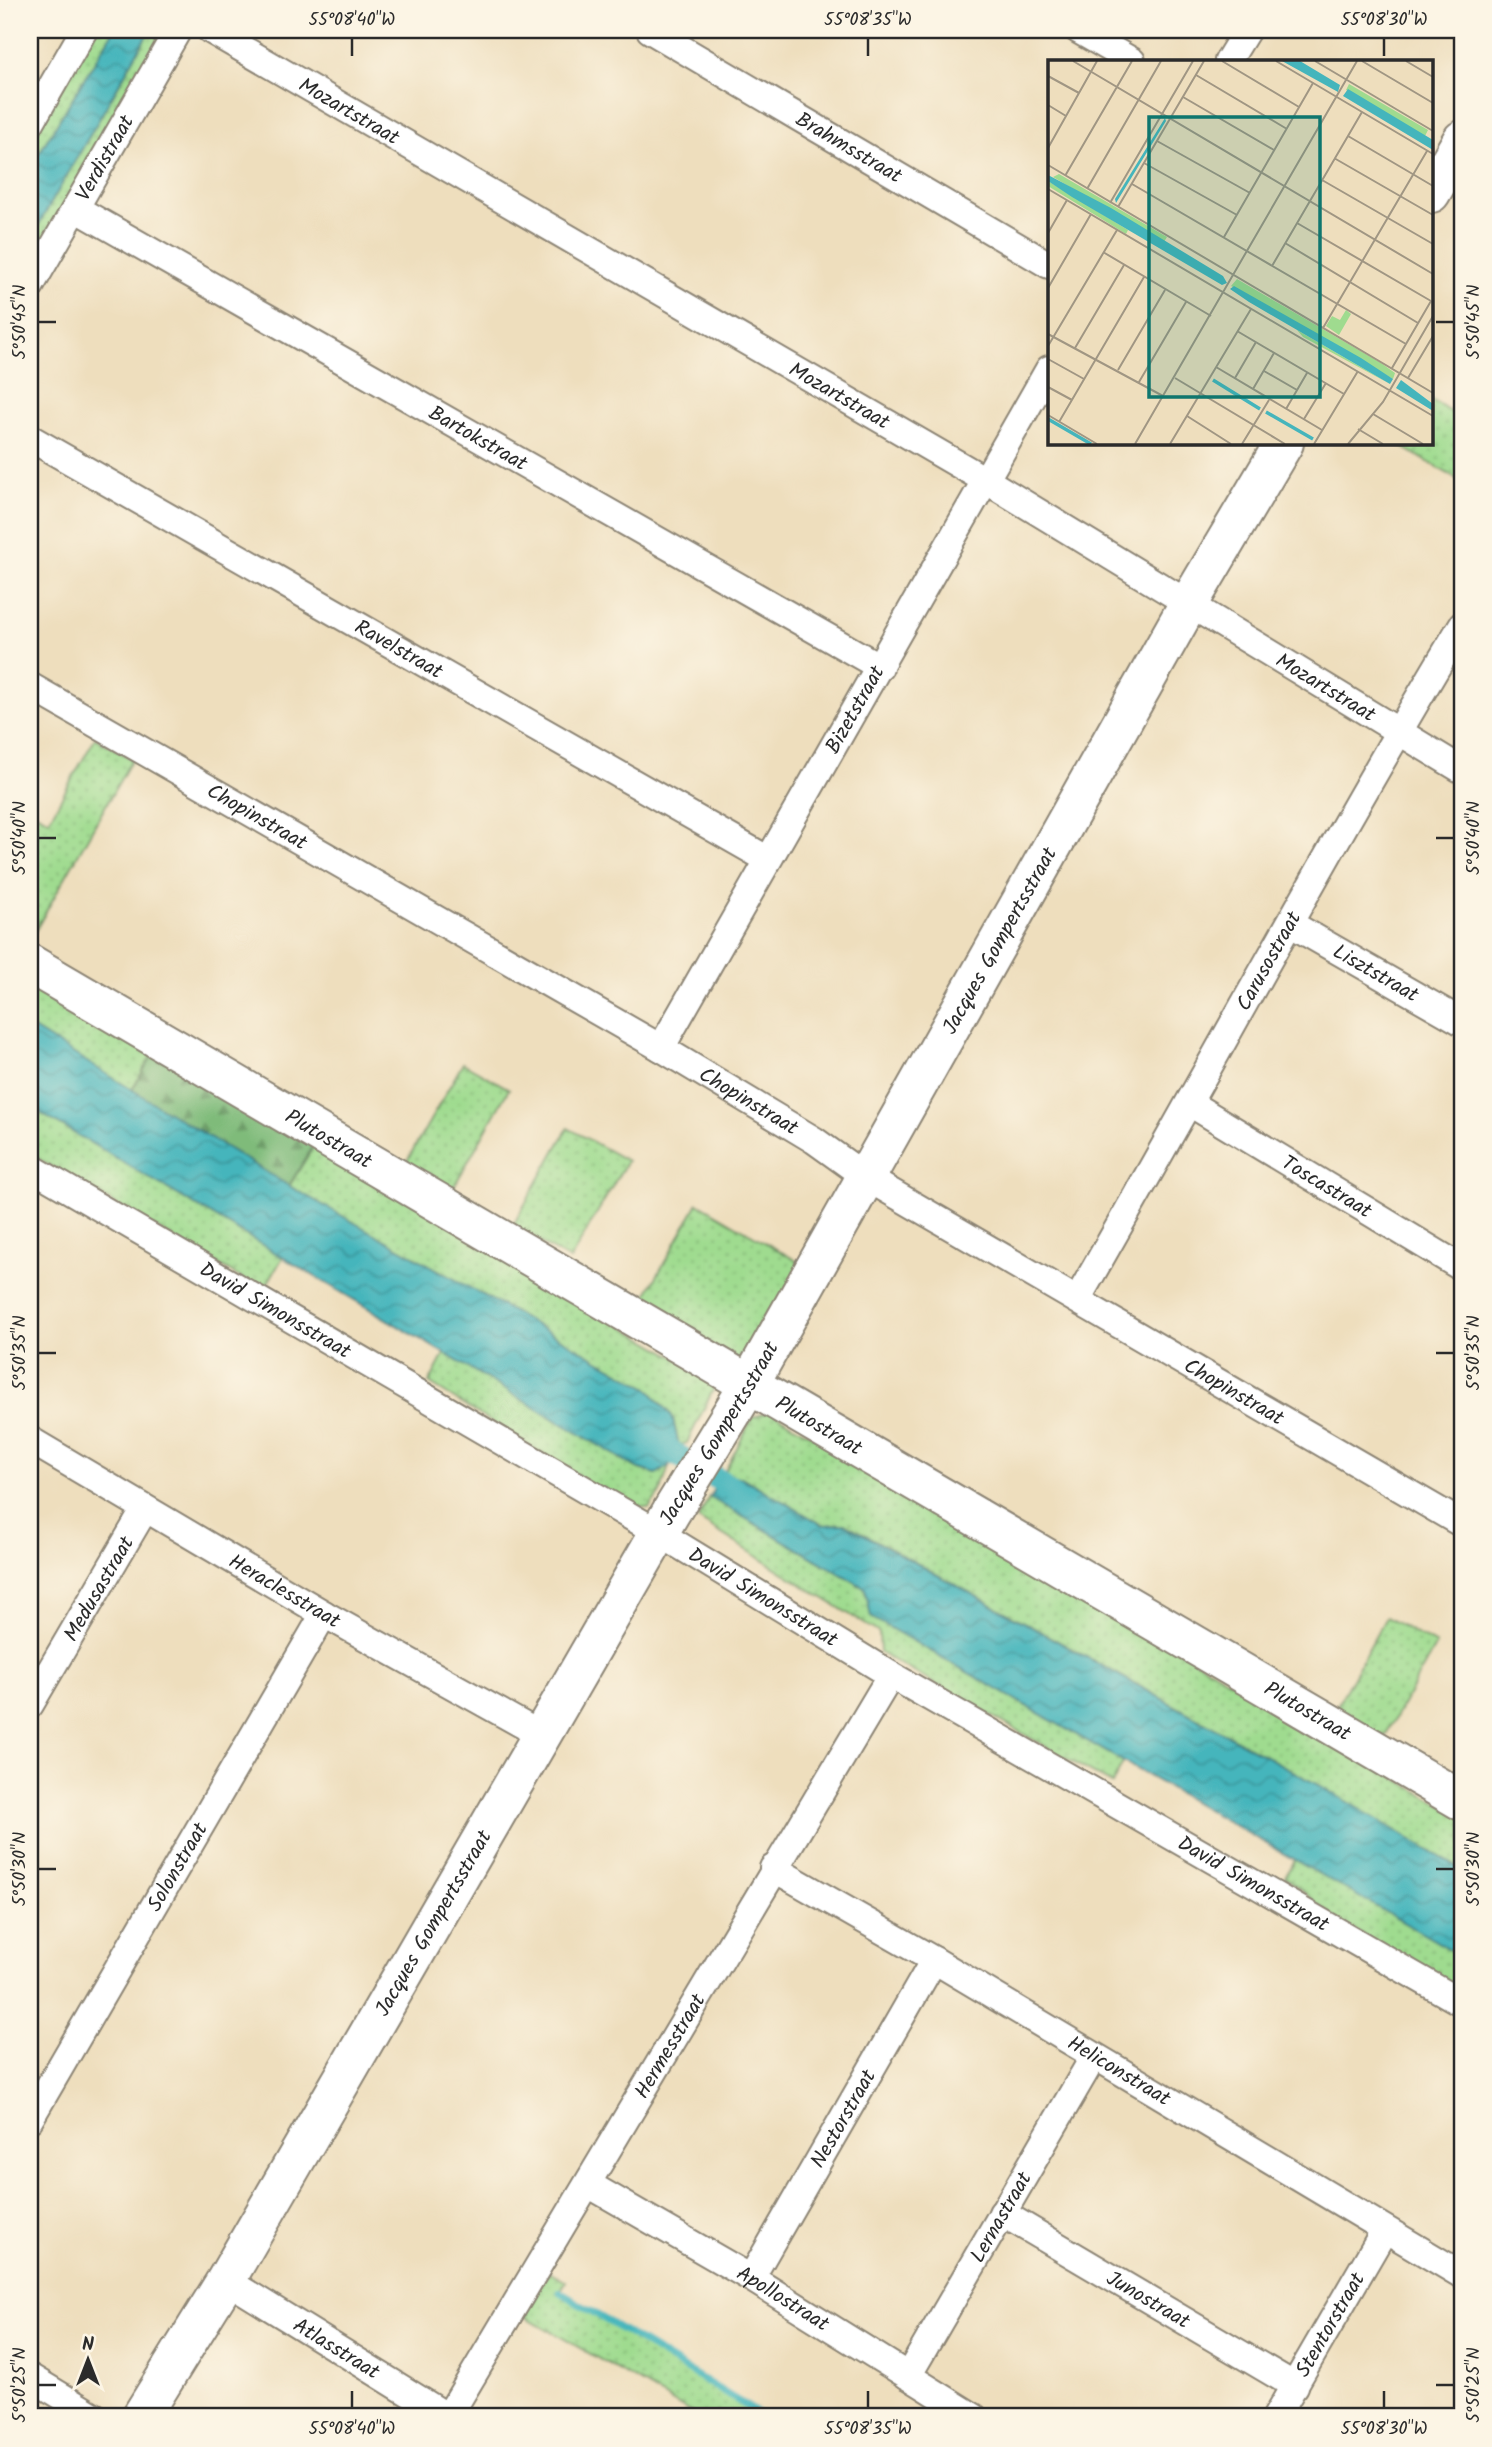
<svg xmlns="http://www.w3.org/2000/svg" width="1492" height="2447" viewBox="0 0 1492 2447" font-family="Kalam,sans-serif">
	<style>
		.grass { fill: url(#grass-dots); stroke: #65835d; stroke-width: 2 }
		.forest { fill: url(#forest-firs); stroke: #557352; stroke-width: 2 }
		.water { fill: url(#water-waves); stroke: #387074; stroke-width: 2 }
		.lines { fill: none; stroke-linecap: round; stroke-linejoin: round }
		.stream { stroke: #45b5bc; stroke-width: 7 }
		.canal { stroke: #45b5bc; stroke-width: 23 }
		.street-casing { stroke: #8c8474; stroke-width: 30 }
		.secondary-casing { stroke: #8c8474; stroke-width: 42 }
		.street { stroke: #fff; stroke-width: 26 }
		.secondary { stroke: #fff; stroke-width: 38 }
		.ticks { fill: none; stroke: #2b2b2b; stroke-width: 2.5 }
		.labels { text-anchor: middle; stroke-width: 7; stroke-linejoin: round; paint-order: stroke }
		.street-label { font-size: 21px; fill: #2b2b2b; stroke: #fcf5e5 }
		.inset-river { fill: none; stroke: #45b5bc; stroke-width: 3.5 }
		.inset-road { fill: none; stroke: #a09683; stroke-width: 2 }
		.view { fill: #0f766e; fill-opacity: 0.15; stroke: #0f766e; stroke-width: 3.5 }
		.inset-edge { fill: none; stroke: #2b2b2b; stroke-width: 3.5 }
		.neatline { fill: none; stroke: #2b2b2b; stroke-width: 2.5 }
		.ticks-label { font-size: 18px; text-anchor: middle; fill: #2b2b2b }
	</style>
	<defs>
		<pattern id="grass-dots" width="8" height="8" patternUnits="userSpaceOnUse" patternTransform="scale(1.75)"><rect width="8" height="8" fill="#9fdb8f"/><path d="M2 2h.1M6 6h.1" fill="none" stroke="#89bc7c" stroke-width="1.8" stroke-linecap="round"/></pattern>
		<pattern id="forest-firs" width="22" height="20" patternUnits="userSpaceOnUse" patternTransform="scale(1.75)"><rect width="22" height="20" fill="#7fbb7a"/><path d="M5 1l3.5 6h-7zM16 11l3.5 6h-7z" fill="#689864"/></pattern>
		<pattern id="water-waves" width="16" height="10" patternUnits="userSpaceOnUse" patternTransform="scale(1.75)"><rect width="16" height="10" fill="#45b5bc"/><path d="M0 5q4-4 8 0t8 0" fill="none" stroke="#3a9399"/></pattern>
	</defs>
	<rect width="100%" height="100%" fill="#fcf5e5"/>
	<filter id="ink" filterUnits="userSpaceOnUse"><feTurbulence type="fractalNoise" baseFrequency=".0143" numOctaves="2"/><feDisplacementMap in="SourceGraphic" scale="14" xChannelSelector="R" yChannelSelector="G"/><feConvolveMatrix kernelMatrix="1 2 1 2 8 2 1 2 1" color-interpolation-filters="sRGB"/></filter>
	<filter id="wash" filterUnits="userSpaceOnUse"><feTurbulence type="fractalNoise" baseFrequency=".00686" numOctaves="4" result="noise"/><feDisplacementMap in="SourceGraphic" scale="28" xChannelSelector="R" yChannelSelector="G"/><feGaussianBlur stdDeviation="1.57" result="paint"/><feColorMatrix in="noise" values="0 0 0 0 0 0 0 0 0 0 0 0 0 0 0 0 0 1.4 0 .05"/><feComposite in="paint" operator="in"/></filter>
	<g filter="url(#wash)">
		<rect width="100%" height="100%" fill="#eedebd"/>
		<path class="grass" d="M95,30h19l-84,138v-26z
			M150,30h15l-135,238v-28z
			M1431,400l31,19v63l-66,-39h35z
			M95,738l37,21 -102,181v-130l19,10z
			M30,975l126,74 -24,41 -102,-63z
			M463,1063l46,26 -57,101 -47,-26z
			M30,1107l253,150 -20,34 -233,-137z
			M568,1128l59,33 -57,99 -58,-33z
			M314,1145l392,230 8,13 -27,55 -8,2 -7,-29 -24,-28 -359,-202z
			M698,1203l104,61 -61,98 -102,-54z
			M445,1353l192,115 19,6 13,-8 -8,25 -12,17 -20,-3 -25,-12 -175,-110z
			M770,1411l692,406v53l-133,-79 -483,-267 -23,1 -82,-48h-19l30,-59z
			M709,1497l156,91 7,29 252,144 -12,23 -232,-131 -1,-20 -181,-114z
			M1386,1617l50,28 -52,93 -50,-27z
			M1295,1858l167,98v36l-119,-68 -58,-47z
			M549,2271l17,10 -6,11 204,125h-65l-174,-101z"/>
		<path class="forest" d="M156,1049l158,96 -25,41 -157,-96z"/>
		<path class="water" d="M114,30h36l-120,210v-72z
			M30,1027l259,159 359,202 24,28 7,29 -10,21 -13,8 -19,-6 -607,-361z
			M722,1477h19l82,48 22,-1 484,267 133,79v86l-591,-339 -6,-29 -156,-91z"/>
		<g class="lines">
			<path class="stream" d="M560,2292l204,125"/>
			<path class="canal" d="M649,1438l97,58"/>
		</g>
	</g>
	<g filter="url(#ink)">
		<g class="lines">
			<g class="street-casing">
				<g id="street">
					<path id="s1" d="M210,30l777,451 475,289"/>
					<path id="s2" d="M650,30l399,235"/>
					<path d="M1078,30l54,31"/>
					<path d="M1228,61l19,-31"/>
					<path d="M30,124l54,-94"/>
					<path id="s3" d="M77,209l803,458"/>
					<path id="s4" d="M30,287l148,-257"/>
					<path id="s5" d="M30,438l737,421"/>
					<path id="s6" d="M30,686l631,362 153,92 53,38 595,346"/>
					<path id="s7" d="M1291,924l171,98"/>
					<path id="s8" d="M661,1048l388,-679"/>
					<path id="s9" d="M1191,1104l271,164"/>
					<path id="s10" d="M30,1167l629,366 232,142 571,328"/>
					<path id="s11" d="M1078,1298c129,-224 251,-452 384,-673"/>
					<path id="s12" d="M30,1440l294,174 217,121"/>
					<path id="s13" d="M30,1705l115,-196"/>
					<path id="s14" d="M773,1868l161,92 528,315"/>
					<path id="s15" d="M30,2119l294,-505"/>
					<path id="s16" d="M588,2184l163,94 223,139"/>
					<path id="s17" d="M1002,2213l293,173"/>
					<path id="s18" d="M751,2278l183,-318"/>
					<path id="s19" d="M226,2280l222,137 443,-742"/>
					<path id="s20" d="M908,2376l185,-318"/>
					<path d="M30,2377l66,40"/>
					<path id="s21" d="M1276,2417l108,-186"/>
				</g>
			</g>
			<g class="secondary-casing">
				<g id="secondary">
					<path d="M1431,193l31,-53"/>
					<path id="s22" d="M30,964l1432,837"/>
					<path id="s23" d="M141,2417l85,-137 445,-768 78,-127 439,-780 96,-162"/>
				</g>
			</g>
			<use href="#street" class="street"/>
			<use href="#secondary" class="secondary"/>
		</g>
	</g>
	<path class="ticks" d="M352,38v18M868,38v18M1384,38v18M38,322h18M1436,322h18M38,838h18M1436,838h18M38,1353h18M1436,1353h18M38,1869h18M1436,1869h18M38,2385h18M1436,2385h18M352,2391v17M868,2391v17M1384,2391v17"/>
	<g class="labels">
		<g class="street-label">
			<text dy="7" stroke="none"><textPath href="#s1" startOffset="161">Mozartstraat</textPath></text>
			<text dy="7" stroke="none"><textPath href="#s2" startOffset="231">Brahmsstraat</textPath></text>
			<text dy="7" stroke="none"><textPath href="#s4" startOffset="149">Verdistraat</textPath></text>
			<text dy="7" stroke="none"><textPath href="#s1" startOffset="728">Mozartstraat</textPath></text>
			<text dy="7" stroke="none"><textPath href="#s3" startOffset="462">Bartokstraat</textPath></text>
			<text dy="7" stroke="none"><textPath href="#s5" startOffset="425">Ravelstraat</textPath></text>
			<text dy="7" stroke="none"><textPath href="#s1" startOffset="1295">Mozartstraat</textPath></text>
			<text dy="7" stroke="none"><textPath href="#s8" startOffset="390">Bizetstraat</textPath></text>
			<text dy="7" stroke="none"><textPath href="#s6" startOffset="262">Chopinstraat</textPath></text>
			<text dy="7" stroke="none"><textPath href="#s23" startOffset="1708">Jacques Gompertsstraat</textPath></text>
			<text dy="7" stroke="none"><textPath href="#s11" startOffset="387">Carusostraat</textPath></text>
			<text dy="7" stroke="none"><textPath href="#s7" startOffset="98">Lisztstraat</textPath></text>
			<text dy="7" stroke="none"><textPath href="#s6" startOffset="830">Chopinstraat</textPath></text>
			<text dy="7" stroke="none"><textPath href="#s22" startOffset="346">Plutostraat</textPath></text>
			<text dy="7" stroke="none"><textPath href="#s9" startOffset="159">Toscastraat</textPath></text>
			<text dy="7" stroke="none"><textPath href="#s10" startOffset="284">David Simonsstraat</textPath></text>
			<text dy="7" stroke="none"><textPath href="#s6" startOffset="1396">Chopinstraat</textPath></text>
			<text dy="7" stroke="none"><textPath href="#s22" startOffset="914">Plutostraat</textPath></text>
			<text dy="7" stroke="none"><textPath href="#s23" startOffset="1141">Jacques Gompertsstraat</textPath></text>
			<text dy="7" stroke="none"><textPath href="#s13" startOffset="135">Medusastraat</textPath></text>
			<text dy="7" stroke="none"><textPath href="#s12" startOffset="296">Heraclesstraat</textPath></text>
			<text dy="7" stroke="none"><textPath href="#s10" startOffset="850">David Simonsstraat</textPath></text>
			<text dy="7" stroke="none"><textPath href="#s22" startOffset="1480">Plutostraat</textPath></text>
			<text dy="7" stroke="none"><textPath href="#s15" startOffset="292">Solonstraat</textPath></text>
			<text dy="7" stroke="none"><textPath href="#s10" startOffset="1418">David Simonsstraat</textPath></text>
			<text dy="7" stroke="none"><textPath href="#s23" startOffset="574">Jacques Gompertsstraat</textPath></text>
			<text dy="7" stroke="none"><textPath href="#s19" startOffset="693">Hermesstraat</textPath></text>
			<text dy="7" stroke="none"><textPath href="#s14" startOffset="401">Heliconstraat</textPath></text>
			<text dy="7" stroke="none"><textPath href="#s18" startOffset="184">Nestorstraat</textPath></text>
			<text dy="7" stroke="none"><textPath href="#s20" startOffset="184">Lernastraat</textPath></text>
			<text dy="7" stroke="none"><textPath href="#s16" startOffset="226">Apollostraat</textPath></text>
			<text dy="7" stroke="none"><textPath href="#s17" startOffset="170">Junostraat</textPath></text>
			<text dy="7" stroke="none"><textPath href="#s21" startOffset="107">Stentorstraat</textPath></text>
			<text dy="7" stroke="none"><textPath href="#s19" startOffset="130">Atlasstraat</textPath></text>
		</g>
	</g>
	<g transform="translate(1048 60)">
		<rect width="385" height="385" fill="#eedebd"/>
		<path d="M301,24l79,46 -3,6 -79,-46zM11,114l108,63 -3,5 -111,-65zM0,121l80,49 -2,4 -78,-48zM189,219l144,84 14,10 -2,6 -162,-93zM298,250l5,4 -12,21 -13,-9 6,-10 8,4zM249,270l93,54 -87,-47z" fill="#9fdb8f"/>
		<path d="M234,1h18l40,24 -2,7zM300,29l85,51v10l-90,-54zM117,58l1,3 -50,82 -1,-4zM0,115l63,33 112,68 4,7 -5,2 -150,-88 -24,-16zM186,226l127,72 32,21 -3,5 -141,-82 -19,-13zM353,320l32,24v7l-37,-23z" fill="#45b5bc"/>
		<path class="inset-river" d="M165,320l47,29M218,352l47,27M0,359l43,25"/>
		<path class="inset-road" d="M25,1l360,213M174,1l77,46M228,1l157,93M267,1l118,70M314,1l71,42M358,1l27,16M148,15l91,54M0,16l31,17M135,37l91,53M0,45l18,11M300,76l85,50M109,81l93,52M0,88l49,-87M286,98l99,57M96,103l93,52M0,105l385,228M17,116l67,-115M274,120l111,64M84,124l274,160M0,129l385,227M39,129l74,-128M62,143l83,-142M70,147l86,-146M249,163l134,78M0,173l19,-33M176,177l89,-154M237,183l133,80M55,192l108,64M224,206l90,-154M0,228l43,-74M275,268l104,-177M189,271l107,63M0,274l115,62M0,286l69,-116M27,288l49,-83M0,299l36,20M168,307l106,63M344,308l39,-67M70,310l47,-80M216,311l33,19M127,318l110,66M187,318l21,-36M360,318l25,-42M91,322l47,-80M0,327l24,13M205,329l21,-36M238,349l21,-36M325,354l50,30M0,355l49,29M139,356l44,28M256,359l22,-36M11,362l85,-145M310,369l25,15M87,384l222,-383M122,384l81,-135M194,384l27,-44M266,384l44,-73M300,384l35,-42 50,-86"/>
		<path class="view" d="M101,57h171v280h-171z"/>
		<rect width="385" height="385" class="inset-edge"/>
	</g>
	<rect width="1492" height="2447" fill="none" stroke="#fcf5e5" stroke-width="77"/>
	<g transform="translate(88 2360)" stroke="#fcf5e5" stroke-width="5" paint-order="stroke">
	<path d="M0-5L12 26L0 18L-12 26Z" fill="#2b2b2b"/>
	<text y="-10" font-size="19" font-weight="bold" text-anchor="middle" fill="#2b2b2b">N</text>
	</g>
	<rect x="38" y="38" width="1416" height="2370" class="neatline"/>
	<g class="ticks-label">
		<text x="352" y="25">55°08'40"W</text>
		<text x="868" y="25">55°08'35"W</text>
		<text x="1384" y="25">55°08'30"W</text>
		<text transform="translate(19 322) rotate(-90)" y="6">5°50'45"N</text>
		<text transform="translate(1473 322) rotate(-90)" y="6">5°50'45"N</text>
		<text transform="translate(19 838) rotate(-90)" y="6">5°50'40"N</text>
		<text transform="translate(1473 838) rotate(-90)" y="6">5°50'40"N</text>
		<text transform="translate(19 1353) rotate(-90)" y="6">5°50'35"N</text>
		<text transform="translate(1473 1353) rotate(-90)" y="6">5°50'35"N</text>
		<text transform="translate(19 1869) rotate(-90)" y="6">5°50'30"N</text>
		<text transform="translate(1473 1869) rotate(-90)" y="6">5°50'30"N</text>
		<text transform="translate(19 2385) rotate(-90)" y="6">5°50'25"N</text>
		<text transform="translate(1473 2385) rotate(-90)" y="6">5°50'25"N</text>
		<text x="352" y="2434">55°08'40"W</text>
		<text x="868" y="2434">55°08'35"W</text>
		<text x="1384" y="2434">55°08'30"W</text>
	</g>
</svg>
